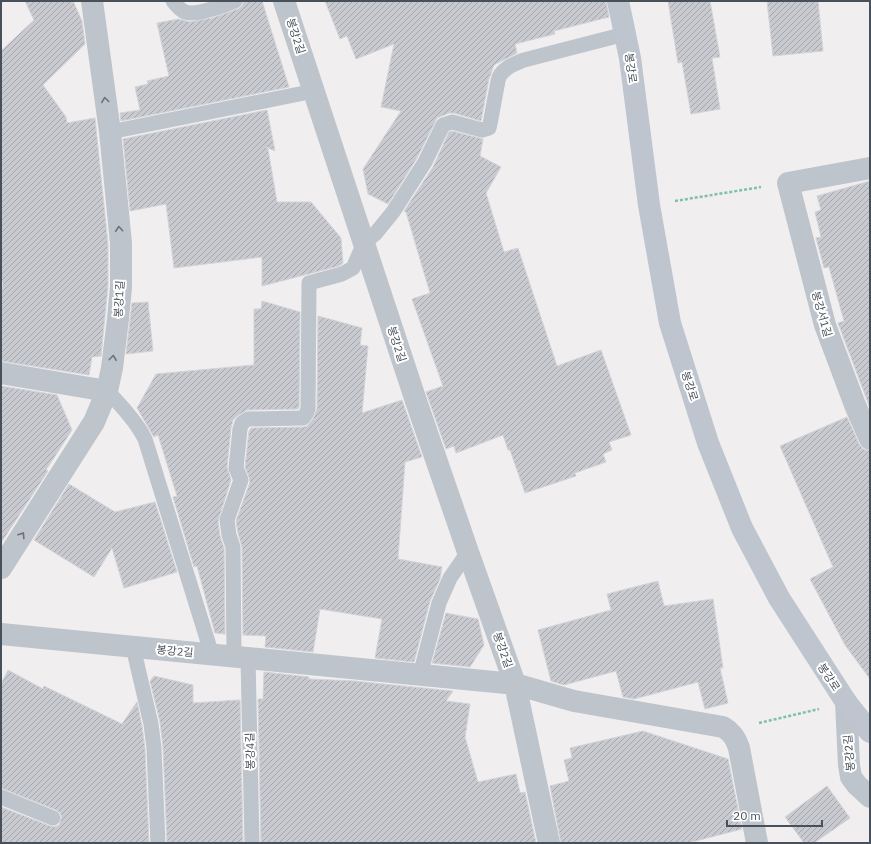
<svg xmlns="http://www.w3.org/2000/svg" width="871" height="844" viewBox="0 0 871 844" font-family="'IBM Plex Sans','Noto Sans KR',sans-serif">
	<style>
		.building { fill: url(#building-hatch); stroke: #d3d4d9 }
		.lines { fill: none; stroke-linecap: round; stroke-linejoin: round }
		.path { stroke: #7ec2a5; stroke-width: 2.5; stroke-dasharray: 3 2; stroke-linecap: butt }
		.lane { stroke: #bec4cb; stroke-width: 15 }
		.street { stroke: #bec4cb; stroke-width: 22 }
		.secondary { stroke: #bec5cf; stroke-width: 22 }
		.oneway { stroke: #6b737b }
		.labels { text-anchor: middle; stroke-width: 4; stroke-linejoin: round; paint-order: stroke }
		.street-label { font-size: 11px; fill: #485059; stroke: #fff }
	</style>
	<defs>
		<pattern id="building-hatch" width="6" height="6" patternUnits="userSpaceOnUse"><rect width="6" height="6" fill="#c9cad0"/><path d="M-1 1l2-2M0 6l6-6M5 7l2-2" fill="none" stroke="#a5a6ac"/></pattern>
	</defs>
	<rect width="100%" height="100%" fill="#f0eeee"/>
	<path class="building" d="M25,1h48l9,20 3,23 -42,41 23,32 1,6 28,-5 13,126v42l-7,70 -9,1 -3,18 -88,-14v-65l2,-13 -2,-2v-230l33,-31z
		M244,1h18l27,86 -168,34 -1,-8 20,-3 -5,-23 13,-3 -1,-3 22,-5 -12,-53 22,-4 11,3 22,-4 26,-9 4,-3z
		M325,1h281l3,16 -55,14 1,3 -40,10 2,9 -23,12 -5,14 -8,42 -27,-8h-5l-12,5 -20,40 -29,46 -20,-10 -5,-25 38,-58 -20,-4 13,-63 -38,15 -9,-23 -7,3z
		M668,1h42l10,56 -8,1 8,51 -29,5 -9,-52 -4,1z
		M767,1h51l5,50 -50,5z
		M267,110l8,41 -9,-4 2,2 9,53h34l30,36 2,25 -4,3 -77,20v-29l-88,11 -8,-64 -36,7 -7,-72z
		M452,131l31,8 -3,17 21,11 -15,26 18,59 14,-4 39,118 44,-16 30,85 -22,7 3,8 -9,4 3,8 -31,11 1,3 -51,17 -15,-43h-2l-5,-15 -47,18 -2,-7 -8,3 -20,-57 17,-6 -31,-87 18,-6 -24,-81 -2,-1 29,-44 16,-35z
		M870,181v227l-32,-85 6,-2 -15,-54 -5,1 -8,-30 5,-1 -6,-25 6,-2 -4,-14z
		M262,301l38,11 -1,95 -1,2 -51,1 -10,6 -4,4 -2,8 -4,39 4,13 -13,41 2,15 4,12 1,86 -10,-1 -18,-67 -3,1 -21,-70 4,-1 -19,-61 -4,2 -17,-29 19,-34 98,-9v-56h7z
		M148,302l5,49 -27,3 6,-51z
		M318,316l44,12 -2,17 8,1 -6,67 40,-13 20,57 -17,5 -7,97 44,8 -2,12 -10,22 -16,61 -39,-4 7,-39 -62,-10 -7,43 -48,-5 1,-11 -23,-1 -1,-88 -4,-14 -2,-12 14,-39 -1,-5 -4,-10 4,-36 2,-3 53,-1 3,-1 6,-7 4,-10z
		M1,386l56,9 15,35 -26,40 2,1 -47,72z
		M847,417l12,27 4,5 7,2v228l-25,-34 -35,-66 23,-12 -53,-121z
		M69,484l46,28 40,-10 22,70 -53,16 -12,-40 -18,29 -60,-37z
		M658,581l6,25 49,-7 10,69h-3l8,35 -23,6 -7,-27 -64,17 -11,-2 -7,-26 -52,14 -13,-4 -13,-51 73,-20 -4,-16z
		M446,613l32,6 6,26 -14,22 -38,-4z
		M8,670l35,19 1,-3 78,38 15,-22 5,24 3,23 4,94h-148v-36l49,19 5,1 4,-2 3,-8 -2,-4 -4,-3 -55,-22v-104z
		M264,672l45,5v2l45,2 99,10 -7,10 24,3 -5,33 13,45 38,-8 4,19 5,-1 11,51h-275l-3,-144h5z
		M154,676l39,9v18l47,-3 3,143h-76l-4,-96 -3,-25 -10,-41z
		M643,731l85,28 14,70 -54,14h-127l-11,-57 19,-5 -5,-21 8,-2 -2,-10z
		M827,786l23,32 -36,25h-10l-19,-26z"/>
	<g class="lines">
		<path class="path" d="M675,201l86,-14
			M759,723l60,-14"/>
		<path class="lane" d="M173,1c3,4 7,9 12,11 10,4 40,-7 50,-11
			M110,132l204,-41
			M107,391c15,15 29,30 38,48l67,216
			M133,647l18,77 3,24 4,95
			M234,657l-1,-110 -4,-12 -2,-15 14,-40 -5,-12 4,-39 2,-6 6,-4 55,-1 3,-4 2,-5 1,-126 33,-9 11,-6 11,-25 11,-9 18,-22 32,-50 18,-37 9,-3 30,8 7,-2 1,-4 8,-43c2,-12 16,-17 26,-21l101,-26
			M248,658l4,185
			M420,675l19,-72 11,-25 18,-26
			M1,797l52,21"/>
		<path class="street" d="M284,1l132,400 52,151 47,132 34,159
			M870,168l-82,15 37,142 30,80 15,34
			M1,373l106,18
			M1,568l93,-146 13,-31 5,-23 6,-49 3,-32v-44l-11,-111 -18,-131
			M1,634l514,50 59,17 149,26c9,5 13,11 16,21l18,95
			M846,702l3,63 2,12 6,8 13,12"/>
		<path class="secondary" d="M618,1l12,57 19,147 21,118 38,120 34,85 37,70 67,104 24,30"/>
	</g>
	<defs><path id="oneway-chevron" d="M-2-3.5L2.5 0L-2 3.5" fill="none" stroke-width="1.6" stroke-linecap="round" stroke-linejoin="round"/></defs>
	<g class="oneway">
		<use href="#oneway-chevron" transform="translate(105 100) rotate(-98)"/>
		<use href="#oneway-chevron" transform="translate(119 229) rotate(-95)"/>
		<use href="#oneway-chevron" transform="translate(113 358) rotate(-83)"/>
		<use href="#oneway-chevron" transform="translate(22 535) rotate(-57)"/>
	</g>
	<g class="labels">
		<g class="street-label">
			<text transform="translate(296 36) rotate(72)" y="4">봉강2길</text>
			<text transform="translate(631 68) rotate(82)" y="4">봉강로</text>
			<text transform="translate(119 299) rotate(-87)" y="4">봉강1길</text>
			<text transform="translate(822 314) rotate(74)" y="4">봉강서1길</text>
			<text transform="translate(397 344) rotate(72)" y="4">봉강2길</text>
			<text transform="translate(690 386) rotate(72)" y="4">봉강로</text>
			<text transform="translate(503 650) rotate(70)" y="4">봉강2길</text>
			<text transform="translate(175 651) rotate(5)" y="4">봉강2길</text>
			<text transform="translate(829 677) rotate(57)" y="4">봉강로</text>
			<text transform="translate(250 751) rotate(-91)" y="4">봉강4길</text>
			<text transform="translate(849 753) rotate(-95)" y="4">봉강2길</text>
		</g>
	</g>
	<rect width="871" height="844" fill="none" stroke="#485059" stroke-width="4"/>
	<path d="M727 820v6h95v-6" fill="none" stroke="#485059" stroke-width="2"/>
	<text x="733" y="820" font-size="12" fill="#485059" stroke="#ffffff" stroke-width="3" paint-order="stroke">20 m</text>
</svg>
